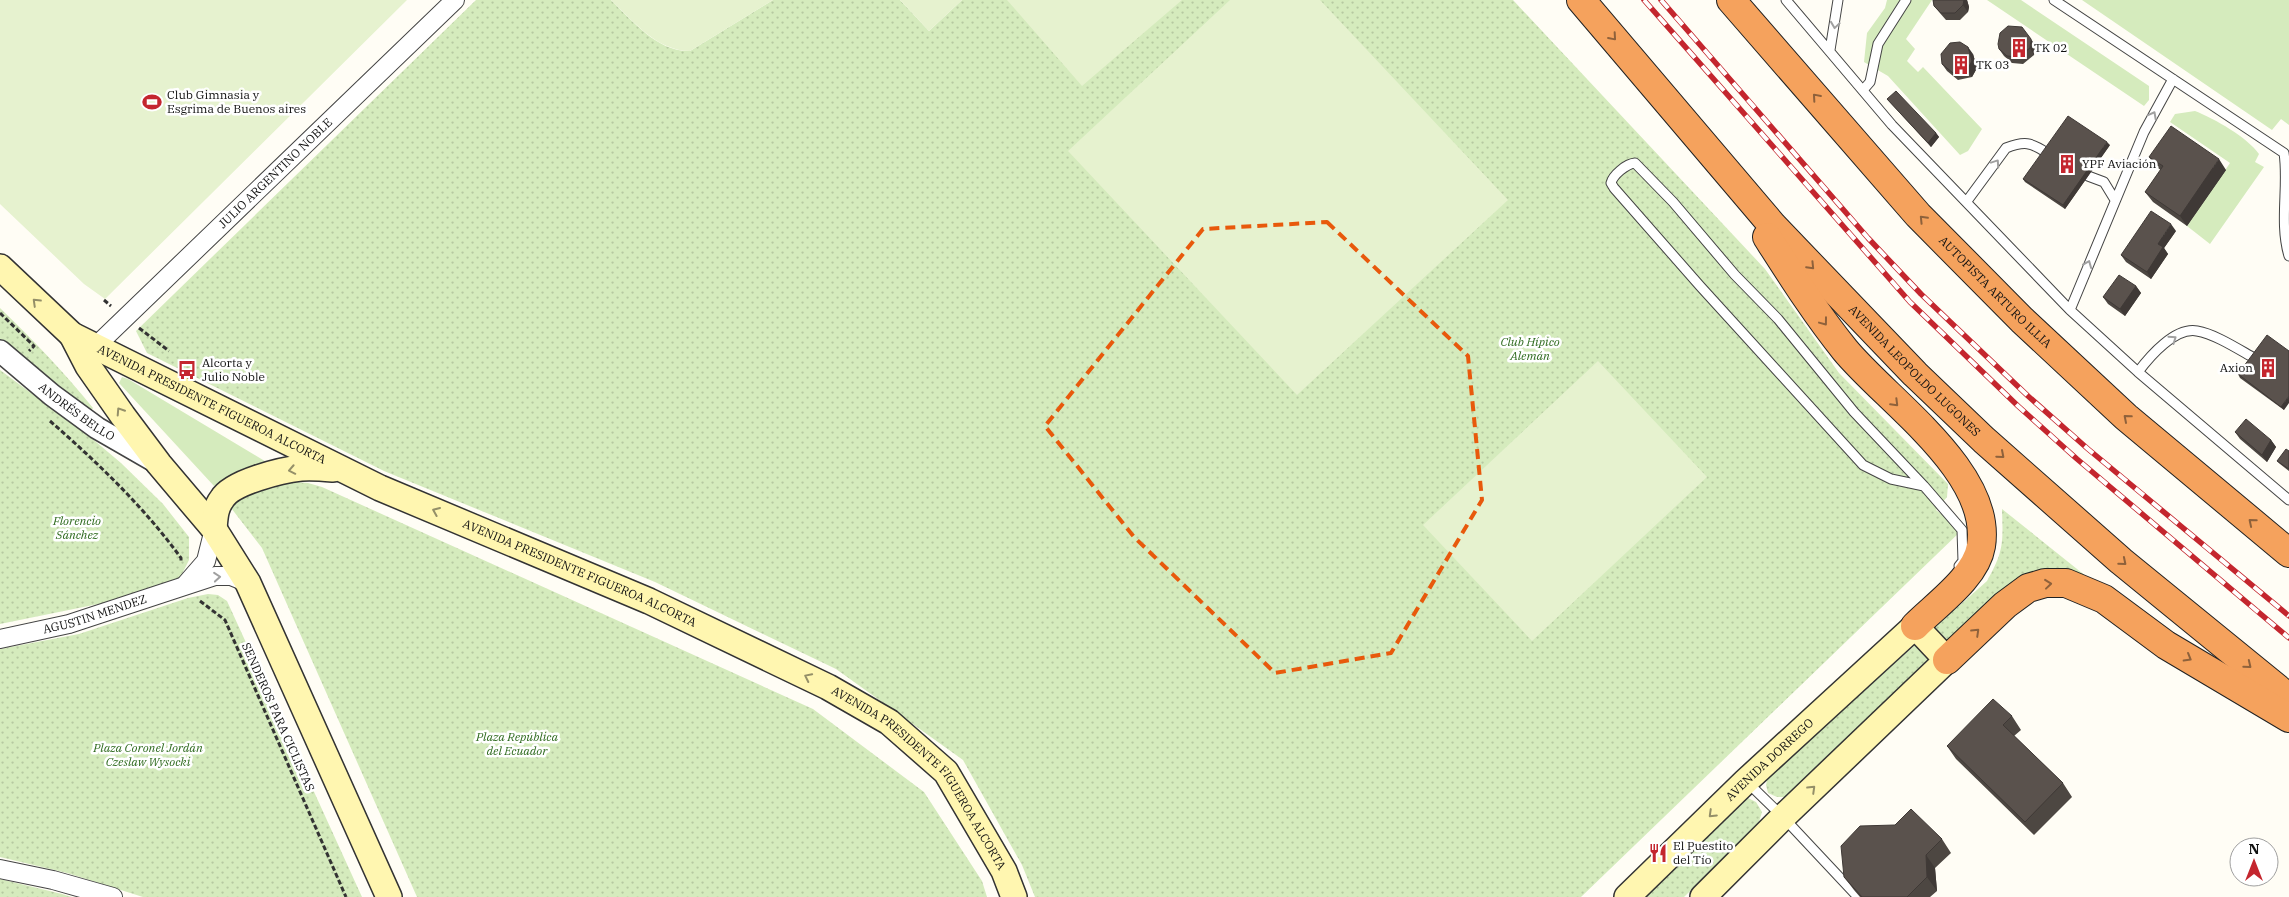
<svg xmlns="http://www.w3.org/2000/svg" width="2289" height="897" viewBox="0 0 2289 897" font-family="'IBM Plex Serif',serif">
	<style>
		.grass { fill: #d5ebbd }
		.park { fill: url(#park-dots) }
		.pitch { fill: #e6f2cf }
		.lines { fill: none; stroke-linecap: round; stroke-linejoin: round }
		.service-casing { stroke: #444; stroke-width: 11 }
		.minor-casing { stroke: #444; stroke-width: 20 }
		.tertiary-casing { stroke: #444; stroke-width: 24 }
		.secondary-casing { stroke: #333; stroke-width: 28 }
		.motorway-casing { stroke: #222; stroke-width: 30 }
		.path { stroke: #333; stroke-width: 3; stroke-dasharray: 5 2.5; stroke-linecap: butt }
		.service { stroke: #fff; stroke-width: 9 }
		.minor { stroke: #fff; stroke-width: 18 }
		.tertiary { stroke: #fff; stroke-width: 21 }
		.secondary { stroke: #fff6b0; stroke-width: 25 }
		.motorway { stroke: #f5a25d; stroke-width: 28 }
		.rail-casing { stroke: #c4262e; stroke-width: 5.5 }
		.rail { stroke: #fff; stroke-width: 4; stroke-dasharray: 11; stroke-linecap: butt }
		.wall { fill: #4d4742 }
		.shaded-wall { fill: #3f3936 }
		.building { fill: #5a524d; stroke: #3f3936 }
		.oneway { stroke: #a0a0a0 }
		.oneway2 { stroke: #8e613b }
		.oneway3 { stroke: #948f68 }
		.marked { fill: none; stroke: #e8590c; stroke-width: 4; stroke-dasharray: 10 6; stroke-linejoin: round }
		.labels { text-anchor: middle; stroke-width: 5; stroke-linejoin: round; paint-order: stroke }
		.poi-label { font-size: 12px; fill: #111; stroke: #fff; text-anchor: start }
		.street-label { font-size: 12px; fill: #111; stroke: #fff }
		.park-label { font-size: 12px; font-style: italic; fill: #2f6b1f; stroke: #fff }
	</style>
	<defs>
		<pattern id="park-dots" width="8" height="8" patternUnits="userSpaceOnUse" patternTransform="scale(1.25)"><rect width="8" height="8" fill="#d5ebbd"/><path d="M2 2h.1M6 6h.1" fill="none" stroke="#b6c8a1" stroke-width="1.8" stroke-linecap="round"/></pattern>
	</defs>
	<rect width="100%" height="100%" fill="#fffdf5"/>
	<path class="grass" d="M1887,0h45l-26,39 9,10 -8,12 11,11 5,-5 59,62 -14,22 -8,4 -72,-79 -24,-14 3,-29 18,-25z
		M1987,0h34l128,86v14l-5,6z
		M2082,0h207v125l-8,-6 -9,11z
		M2195,111c20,8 52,26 64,43l-4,8 9,5 -54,77 -23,-18 43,-63 -60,-41 5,-8z
		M122,377l6,2 140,84 -31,11 -23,12 -95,-103z"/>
	<path class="park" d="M476,0h135c22,21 46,52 79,51l83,-51h127l29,31 33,-31h551l252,269 74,104 109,111 -1,13 -11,13 26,20 -381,367h-546l-13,-32 -59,-105 -127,-91 -181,-87 -271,-111 -237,-118 -11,-22z
		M0,308c33,32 64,64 93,100l-2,3 -91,-71z
		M0,370l89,66 32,27 42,41 26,33v23l-9,18 -13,12 -167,34z
		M281,481l27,2 14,4 491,222 111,83 58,89 5,16h-570l-155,-349 -34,-44 16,-13z
		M2002,509l85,68c-34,-6 -42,-12 -74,5l-228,215h-8l-9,-4 -2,-8 2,-9 219,-195c17,-30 16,-38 15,-72z
		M208,594l10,1 9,6 135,296h-219l-76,-24 -67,-16v-208l79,-15 109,-36z
		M1746,797l10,5 6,10 -4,13 -74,72h-47z
		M0,879l62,15 10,3h-72z"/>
	<path class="pitch" d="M0,0h407l-302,299 -21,-15 -84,-80z
		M611,0h162l-83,51c-33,0 -57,-30 -79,-51z
		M900,0h62l-33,31z
		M1007,0h175l-100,86z
		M1230,0h90l188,200 -211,195 -229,-244z
		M1598,361l109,116 -175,164 -109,-116z"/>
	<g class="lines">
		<g class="service-casing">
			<path id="service" d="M1786,0l106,125 178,185 68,62 151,128
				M2054,0l230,153c5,32 -5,70 5,103
				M1830,50l8,-50
				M1863,90l7,-8 8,-38 28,-44
				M2088,176l16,6 11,18
				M1967,201l39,-53c18,-7 25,-6 41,5
				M2070,310l74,-178 29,-53
				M2138,372c12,-16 37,-45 59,-41 18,3 41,18 57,27
				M1924,486l-33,-7 -28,-14 -163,-179 -86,-98 -3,-5c2,-8 15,-19 24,-20l38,39 62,73 43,44 76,93 70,74 38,44 1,31 -4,5
				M1747,782l36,35 75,80"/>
		</g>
		<g class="minor-casing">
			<g id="minor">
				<path id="s1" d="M96,346l359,-346"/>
				<path d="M186,584l20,-23 8,-32"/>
				<path id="s2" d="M0,639l69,-15 146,-48h16l17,7"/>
				<path d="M0,869l53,11 60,17"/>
			</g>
		</g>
		<g class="tertiary-casing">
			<g id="tertiary">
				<path id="s3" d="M0,351l52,44 45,33 59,34"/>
			</g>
		</g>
		<g class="secondary-casing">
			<g id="secondary">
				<path id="s4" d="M0,267l72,68 308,153 269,113 179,86 61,35 57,50 58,99 10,26"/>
				<path d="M72,335l16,31 35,50 36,48 55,65 34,54 141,314"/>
				<path d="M214,529c1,-11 1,-21 8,-30 10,-17 60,-29 79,-31 10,-1 21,0 32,1"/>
				<path id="s5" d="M1627,897l119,-116 169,-155 32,34 -164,157 -80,80"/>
			</g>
		</g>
		<g class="motorway-casing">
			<g id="motorway">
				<path id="s6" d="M1581,0l192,226 142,148 69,66 137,121 168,137"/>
				<path id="s7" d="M1731,0l187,215 104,105 104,97 163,136"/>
				<path d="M1767,237c25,39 49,77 78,113 42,51 148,122 136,196 -5,31 -44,58 -66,80"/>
				<path d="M1947,660l58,-55 23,-17 17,-5h21l38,16 62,46 123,73"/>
			</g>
		</g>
		<path class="path" d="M104,300l7,6
			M0,313l34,33 -5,5
			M139,328l30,23
			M50,421c47,41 94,86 131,137v4
			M200,601l25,19 121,277"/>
		<use href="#service" class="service"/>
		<use href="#minor" class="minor"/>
		<use href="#tertiary" class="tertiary"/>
		<use href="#secondary" class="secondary"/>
		<use href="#motorway" class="motorway"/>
		<g class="rail-casing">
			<path id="rail" d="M1644,0l266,302 108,104 59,53 212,179
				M1661,0l207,238 53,56 107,102 60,53 201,167"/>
		</g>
		<use href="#rail" class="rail"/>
	</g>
	<path class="wall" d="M1933,0h34l2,7 -1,5 -8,8h-14l-7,-8 -5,-6z
		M2035,45l-1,10 -11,9 -11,-1 -8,-7 -5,-7z
		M1973,54l4,14 -5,9 -14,3 -11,-9 -5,-7z
		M1887,99l49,34 3,4 -8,10z
		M2110,145l-45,64 -40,-27 -2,-3z
		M2149,157l77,13 -39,56 -34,-24 -8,-10 16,-22 -5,-3z
		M2176,231l-12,17 4,6 -17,25 -25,-17 -5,-7z
		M2136,286l5,7 -16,23 -17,-12 -5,-7z
		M2289,351l-5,59 -44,-32 -2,-4z
		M2235,432l36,8 5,7 -9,15 -27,-23z
		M2289,451v20l-9,-7 -3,-3z
		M2012,716l9,14 -7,6 49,47 9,14 -38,38 -78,-76 -9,-13z
		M1942,839l9,14 -16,15 2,23 -7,6h-70l-6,-7 -10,-13z"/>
	<path class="shaded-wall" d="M1964,0h3l2,7 -1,5 -5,-7z
		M2031,39l4,6 -1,10 -4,-7z
		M1968,47l5,7 4,14 -5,9 -5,-7z
		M1936,133l3,4 -8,10 -3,-4z
		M2107,142l3,3 -45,64 -2,-4z
		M2219,159l7,11 -39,56 -7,-10z
		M2171,224l5,7 -12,17 4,6 -17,25 -4,-7 11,-28z
		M2136,286l5,7 -16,23 -5,-7z
		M2289,396v7l-5,7 -3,-3z
		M2271,440l5,7 -9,15 -5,-7z
		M1926,855l9,13 2,23 -10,-14z"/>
	<path class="building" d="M1933,0h31l-1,5 -8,8h-14l-7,-7z
		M2008,26l14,1 9,12 -1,9 -12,9 -11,-1 -8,-7 -1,-5 2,-11z
		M1960,42l8,5 4,14 -5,9 -14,3 -11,-9 -1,-10 9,-11z
		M1896,91l40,42 -8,10 -41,-44z
		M2068,116l39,26 -44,63 -40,-26z
		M2171,126l48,33 -39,57 -35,-24 18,-26 -14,-9z
		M2151,211l20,13 -13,20 5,3 -16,25 -26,-17z
		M2119,275l17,11 -16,23 -17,-12z
		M2267,335l22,16v45l-8,11 -43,-33z
		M2246,419l25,21 -9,15 -27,-23z
		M2286,449l3,2v18l-12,-8z
		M1993,699l19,17 -9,9 60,58 -38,39 -78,-76z
		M1911,809l31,30 -16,16 1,22 -20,20h-45l-18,-20 -3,-31 19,-20 35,-1z"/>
	<defs><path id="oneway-chevron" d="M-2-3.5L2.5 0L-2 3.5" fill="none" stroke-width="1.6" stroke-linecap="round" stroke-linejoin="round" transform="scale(1.25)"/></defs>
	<g class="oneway">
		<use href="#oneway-chevron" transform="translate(1835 25) rotate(98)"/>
		<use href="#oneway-chevron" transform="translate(2153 115) rotate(-62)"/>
		<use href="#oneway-chevron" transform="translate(1996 163) rotate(-56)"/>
		<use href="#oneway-chevron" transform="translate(2088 264) rotate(-68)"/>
		<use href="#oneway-chevron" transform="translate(2173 339) rotate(-35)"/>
		<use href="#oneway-chevron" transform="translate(217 577) rotate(-5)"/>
	</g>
	<g class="oneway2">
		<use href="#oneway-chevron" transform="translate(1613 37) rotate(49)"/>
		<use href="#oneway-chevron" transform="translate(1816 97) rotate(-131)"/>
		<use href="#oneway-chevron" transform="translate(1923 219) rotate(-134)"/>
		<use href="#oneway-chevron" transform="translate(1811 266) rotate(46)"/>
		<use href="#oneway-chevron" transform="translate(1824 322) rotate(53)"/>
		<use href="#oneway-chevron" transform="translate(1895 403) rotate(45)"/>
		<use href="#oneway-chevron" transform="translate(2127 418) rotate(-139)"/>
		<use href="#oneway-chevron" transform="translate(2001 455) rotate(41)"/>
		<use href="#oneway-chevron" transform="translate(2252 522) rotate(-140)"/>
		<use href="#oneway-chevron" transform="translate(2123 562) rotate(40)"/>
		<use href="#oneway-chevron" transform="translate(2048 584) rotate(-6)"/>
		<use href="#oneway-chevron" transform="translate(1976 632) rotate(-44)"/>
		<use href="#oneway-chevron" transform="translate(2188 658) rotate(30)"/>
		<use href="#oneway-chevron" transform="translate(2248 665) rotate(39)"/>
	</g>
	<g class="oneway3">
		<use href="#oneway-chevron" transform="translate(36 302) rotate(-136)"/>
		<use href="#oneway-chevron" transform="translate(120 411) rotate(-123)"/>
		<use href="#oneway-chevron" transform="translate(292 470) rotate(169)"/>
		<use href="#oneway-chevron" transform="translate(436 511) rotate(-157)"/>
		<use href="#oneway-chevron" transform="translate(808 677) rotate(-154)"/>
		<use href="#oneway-chevron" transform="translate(1812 789) rotate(-44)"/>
		<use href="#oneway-chevron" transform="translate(1712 814) rotate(136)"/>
	</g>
	<path class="marked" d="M1327,222l141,134 14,144 -91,153 -116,20 -141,-136 -89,-111 158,-197z"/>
	<defs>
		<g id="building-bare" transform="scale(1.5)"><path d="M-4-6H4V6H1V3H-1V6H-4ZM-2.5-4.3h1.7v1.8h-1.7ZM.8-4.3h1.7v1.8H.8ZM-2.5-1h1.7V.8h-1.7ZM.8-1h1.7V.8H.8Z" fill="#c4262e" stroke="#fff" stroke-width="2.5" paint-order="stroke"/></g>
		<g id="stadium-bare" transform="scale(1.5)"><path d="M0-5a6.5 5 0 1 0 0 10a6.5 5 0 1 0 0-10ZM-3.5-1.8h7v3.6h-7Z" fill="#c4262e" stroke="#fff" stroke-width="2.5" paint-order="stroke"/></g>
		<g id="bus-bare" transform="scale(1.5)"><path d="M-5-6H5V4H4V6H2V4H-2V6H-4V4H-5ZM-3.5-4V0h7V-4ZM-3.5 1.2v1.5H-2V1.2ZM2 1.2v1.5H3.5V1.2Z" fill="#c4262e" stroke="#fff" stroke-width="2.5" paint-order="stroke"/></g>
		<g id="restaurant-bare" transform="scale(1.5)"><path d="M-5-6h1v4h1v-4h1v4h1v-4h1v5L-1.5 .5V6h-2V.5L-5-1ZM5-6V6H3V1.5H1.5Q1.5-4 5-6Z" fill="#c4262e" stroke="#fff" stroke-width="2.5" paint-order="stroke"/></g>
	</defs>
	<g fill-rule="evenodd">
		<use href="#building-bare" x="2019" y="48"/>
		<use href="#building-bare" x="1961" y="65"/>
		<use href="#stadium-bare" x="152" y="102"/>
		<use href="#building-bare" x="2067" y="164"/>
		<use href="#building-bare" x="2268" y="368"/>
		<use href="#bus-bare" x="187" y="370"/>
		<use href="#restaurant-bare" x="1658" y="853"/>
	</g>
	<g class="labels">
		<g class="poi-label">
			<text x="2034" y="52">TK 02</text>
			<text x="1976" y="69">TK 03</text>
			<text x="167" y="99">Club Gimnasia y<tspan x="167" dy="14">Esgrima de Buenos aires</tspan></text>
			<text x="2082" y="168">YPF Aviación</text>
			<text x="202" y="367">Alcorta y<tspan x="202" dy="14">Julio Noble</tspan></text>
			<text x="2253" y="372" text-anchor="end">Axion</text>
			<text x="1673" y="850">El Puestito<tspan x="1673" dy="14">del Tío</tspan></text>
		</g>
		<g class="street-label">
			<text dy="4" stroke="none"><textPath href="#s1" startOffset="249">JULIO ARGENTINO NOBLE</textPath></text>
			<text dy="4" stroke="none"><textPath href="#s7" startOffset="394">AUTOPISTA ARTURO ILLIA</textPath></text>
			<text dy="4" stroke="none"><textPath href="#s6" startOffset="499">AVENIDA LEOPOLDO LUGONES</textPath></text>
			<text dy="4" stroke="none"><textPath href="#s4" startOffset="255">AVENIDA PRESIDENTE FIGUEROA ALCORTA</textPath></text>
			<text dy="4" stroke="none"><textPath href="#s3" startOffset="98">ANDRÉS BELLO</textPath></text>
			<text dy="4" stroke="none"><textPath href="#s4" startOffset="660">AVENIDA PRESIDENTE FIGUEROA ALCORTA</textPath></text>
			<text dy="4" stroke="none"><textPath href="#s2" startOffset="98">AGUSTIN MENDEZ</textPath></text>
			<text transform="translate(278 717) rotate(66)" y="4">SENDEROS PARA CICLISTAS</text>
			<text dy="4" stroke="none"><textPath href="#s5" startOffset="198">AVENIDA DORREGO</textPath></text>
			<text dy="4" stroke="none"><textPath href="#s4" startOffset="1065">AVENIDA PRESIDENTE FIGUEROA ALCORTA</textPath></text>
		</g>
		<g class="park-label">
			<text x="1530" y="346">Club Hípico<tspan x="1530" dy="14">Alemán</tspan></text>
			<text x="77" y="525">Florencio<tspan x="77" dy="14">Sánchez</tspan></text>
			<text x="517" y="741">Plaza República<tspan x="517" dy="14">del Ecuador</tspan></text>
			<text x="148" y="752">Plaza Coronel Jordán<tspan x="148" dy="14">Czeslaw Wysocki</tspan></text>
		</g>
	</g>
	<g transform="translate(2254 862)"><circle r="24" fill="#ffffff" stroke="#a0a0a0"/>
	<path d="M0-4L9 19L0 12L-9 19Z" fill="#c4262e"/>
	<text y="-8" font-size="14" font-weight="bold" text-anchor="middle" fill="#111111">N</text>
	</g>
</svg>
